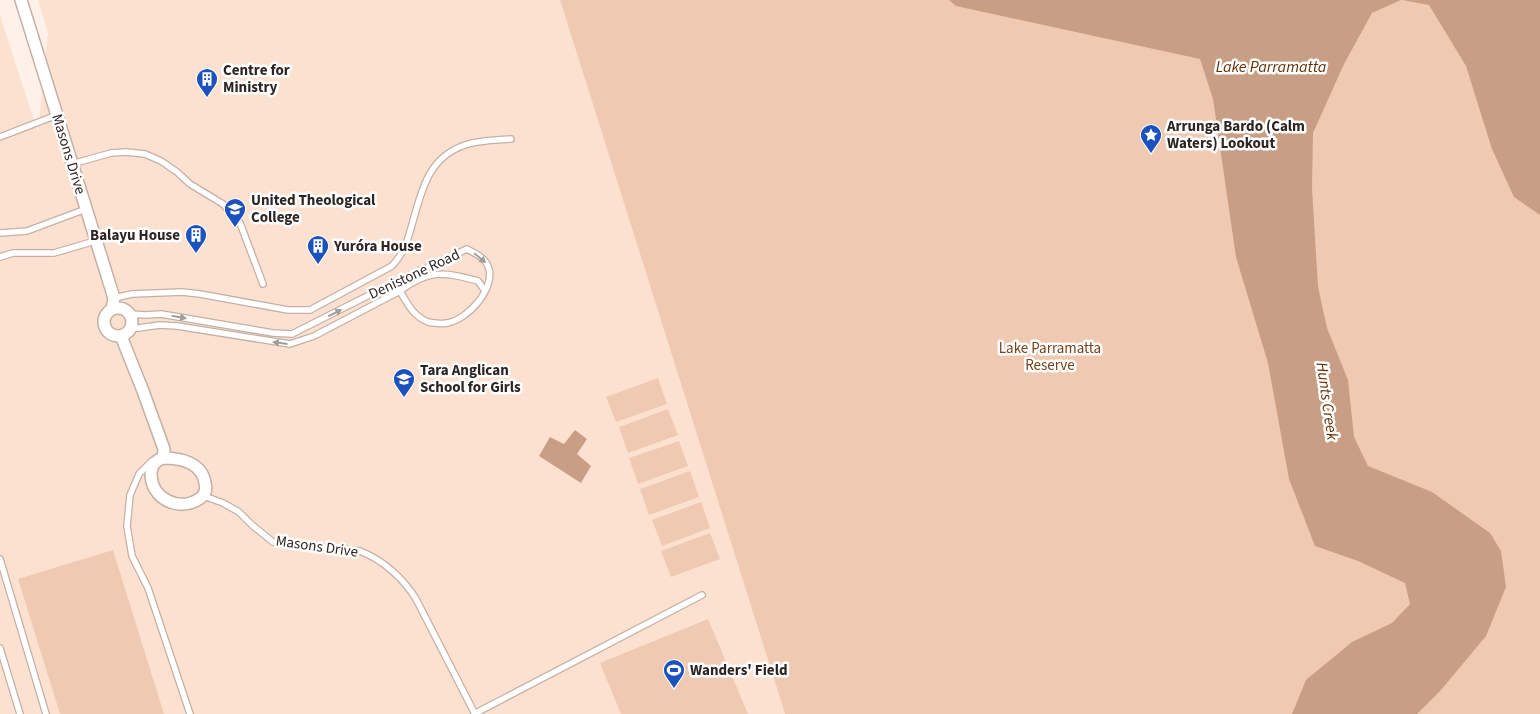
<svg xmlns="http://www.w3.org/2000/svg" width="1540" height="714" viewBox="0 0 1540 714" font-family="'Source Sans 3',sans-serif">
	<style>
		.built { fill: #fde1d0 }
		.green { fill: #f0c9b2 }
		.water { fill: #c89e85 }
		.lines { fill: none; stroke-linecap: round; stroke-linejoin: round }
		.service-casing { stroke: #c4b0a4; stroke-width: 8 }
		.minor-casing { stroke: #c4b0a4; stroke-width: 14 }
		.service { stroke: #fff; stroke-width: 5.5 }
		.minor { stroke: #fff; stroke-width: 11 }
		.oneway { fill: #a09d9b }
		.labels { text-anchor: middle; stroke-width: 5; stroke-linejoin: round; paint-order: stroke }
		.poi-label { font-size: 15px; font-weight: bold; fill: #2d2521; stroke: #fff; text-anchor: start }
		.street-label { font-size: 15px; fill: #2d2521; stroke: #fff }
		.park-label { font-size: 15px; fill: #79421d; stroke: #fff }
		.water-label { font-size: 16px; font-style: italic; fill: #642f05; stroke: #fff }
	</style>
	<rect width="100%" height="100%" fill="#fef1e9"/>
	<path class="built" d="M38,0h522l225,714h-785v-699l38,118 10,-100z"/>
	<path class="green" d="M560,0h980v714h-755z
		M658,378l9,26 -51,18 -10,-25z
		M668,409l10,26 -50,18 -9,-26z
		M679,441l9,25 -50,18 -9,-26z
		M690,471l9,26 -50,18 -9,-26z
		M701,502l9,26 -48,18 -10,-26z
		M710,533l10,26 -49,18 -10,-26z
		M113,550l51,164h-104l-42,-135z
		M708,619l40,95h-127l-21,-51z"/>
	<path class="water" d="M949,0h452l-29,13 -28,51 -31,69 -1,55 6,99 9,41 21,52 6,57 14,29 64,26 58,41 11,18 5,36 -20,49 -45,54 -24,24h-125l14,-34 46,-38 40,-19 18,-19 -5,-21 -47,-22 -43,-15 -26,-67 -21,-116 -32,-106 -23,-158 -13,-40 -244,-53z
		M1402,0h138v215l-26,-18 -22,-48 -26,-83 -37,-61z
		M575,430l12,9 -10,15 14,12 -10,17 -42,-27 11,-19 14,7z"/>
	<g class="lines">
		<g class="service-casing">
			<path id="service" d="M0,137l57,-22
				M72,164l39,-11 15,-1 19,2 16,7 16,11 13,12 33,20 17,19 23,61
				M0,233l27,-2 59,-22
				M0,257l13,-4h41l41,-12
				M400,291c30,-22 44,-19 78,-10l7,10
				M114,298l18,-4 50,-2 18,2 88,16h22l82,-44c13,-14 16,-27 21,-45 9,-32 16,-64 52,-76 14,-5 31,-5 46,-6
				M130,314l16,1 15,-1 112,19 19,1 99,-50 76,-35c9,5 17,8 21,17 9,21 -20,54 -41,57 -4,1 -15,0 -19,-1 -15,-6 -21,-19 -28,-31l-86,45 -24,8 -113,-18 -17,-1 -29,4
				M152,461l-13,13 -9,21 -3,31 5,30 16,32 42,126
				M204,496l19,7 16,9 13,13 21,17 87,9c23,9 43,27 56,48l59,115
				M0,559l46,155
				M0,648l20,66
				M474,714l228,-119"/>
		</g>
		<g class="minor-casing">
			<path id="minor" d="M21,0l93,298 -2,11
				M104 322a14 14 0 1 1 28 0a14 14 0 1 1-28 0Z
				M121,336l22,55 21,58 -1,9
				M163,458c18,0 39,5 42,25 2,7 0,12 -6,16 -20,13 -47,0 -48,-24 0,-4 1,-8 3,-11 2,-3 6,-5 9,-6z"/>
		</g>
		<use href="#service" class="service"/>
		<use href="#minor" class="minor"/>
	</g>
	<defs><path id="oneway-solid" d="M-6-.8H1V-3.2L6.5 0L1 3.2V.8H-6Z" transform="scale(1.25)"/></defs>
	<g class="oneway">
		<use href="#oneway-solid" transform="translate(480 258) rotate(39)"/>
		<use href="#oneway-solid" transform="translate(335 313) rotate(-27)"/>
		<use href="#oneway-solid" transform="translate(179 317) rotate(10)"/>
		<use href="#oneway-solid" transform="translate(280 343) rotate(-173)"/>
	</g>
	<defs>
		<g id="building-pin" transform="scale(1.125)"><path d="M0 17L-7.5 6A9.5 9.5 0 1 1 7.5 6Z" fill="#1c52be" stroke="#fff"/><path d="M-4-6H4V6H1V3H-1V6H-4ZM-2.5-4.3h1.7v1.8h-1.7ZM.8-4.3h1.7v1.8H.8ZM-2.5-1h1.7V.8h-1.7ZM.8-1h1.7V.8H.8Z" fill="#fff"/></g>
		<g id="sight-pin" transform="scale(1.125)"><path d="M0 17L-7.5 6A9.5 9.5 0 1 1 7.5 6Z" fill="#1c52be" stroke="#fff"/><path d="M0-6L1.8-2.2L6-1.7L2.9 1.2L3.7 5.4L0 3.3L-3.7 5.4L-2.9 1.2L-6-1.7L-1.8-2.2Z" fill="#fff"/></g>
		<g id="university-pin" transform="scale(1.125)"><path d="M0 17L-7.5 6A9.5 9.5 0 1 1 7.5 6Z" fill="#1c52be" stroke="#fff"/><path d="M0-5L7-2L0 1L-7-2ZM-4 1L0 2.5L4 1V4Q0 6-4 4Z" fill="#fff"/></g>
		<g id="school-pin" transform="scale(1.125)"><path d="M0 17L-7.5 6A9.5 9.5 0 1 1 7.5 6Z" fill="#1c52be" stroke="#fff"/><path d="M0-5L7-2L0 1L-7-2ZM-4 1L0 2.5L4 1V4Q0 6-4 4Z" fill="#fff"/></g>
		<g id="stadium-pin" transform="scale(1.125)"><path d="M0 17L-7.5 6A9.5 9.5 0 1 1 7.5 6Z" fill="#1c52be" stroke="#fff"/><path d="M0-5a6.5 5 0 1 0 0 10a6.5 5 0 1 0 0-10ZM-3.5-1.8h7v3.6h-7Z" fill="#fff"/></g>
	</defs>
	<g fill-rule="evenodd">
		<use href="#building-pin" x="207" y="79"/>
		<use href="#sight-pin" x="1151" y="135"/>
		<use href="#university-pin" x="235" y="209"/>
		<use href="#building-pin" x="196" y="235"/>
		<use href="#building-pin" x="318" y="246"/>
		<use href="#school-pin" x="404" y="379"/>
		<use href="#stadium-pin" x="674" y="670"/>
	</g>
	<g class="labels">
		<g class="poi-label">
			<text x="223" y="75">Centre for<tspan x="223" dy="17">Ministry</tspan></text>
			<text x="1167" y="131">Arrunga Bardo (Calm<tspan x="1167" dy="17">Waters) Lookout</tspan></text>
			<text x="251" y="205">United Theological<tspan x="251" dy="17">College</tspan></text>
			<text x="180" y="240" text-anchor="end">Balayu House</text>
			<text x="334" y="251">Yuróra House</text>
			<text x="420" y="375">Tara Anglican<tspan x="420" dy="17">School for Girls</tspan></text>
			<text x="690" y="675">Wanders' Field</text>
		</g>
		<g class="street-label">
			<text transform="translate(69 154) rotate(73)" y="5">Masons Drive</text>
			<text transform="translate(414 274) rotate(-25)" y="5">Denistone Road</text>
			<text transform="translate(317 546) rotate(8)" y="5">Masons Drive</text>
		</g>
		<g class="park-label">
			<text x="1050" y="353">Lake Parramatta<tspan x="1050" dy="17">Reserve</tspan></text>
		</g>
		<g class="water-label">
			<text x="1271" y="72">Lake Parramatta</text>
			<text transform="translate(1328 401) rotate(82)" y="6">Hunts Creek</text>
		</g>
	</g>
</svg>
